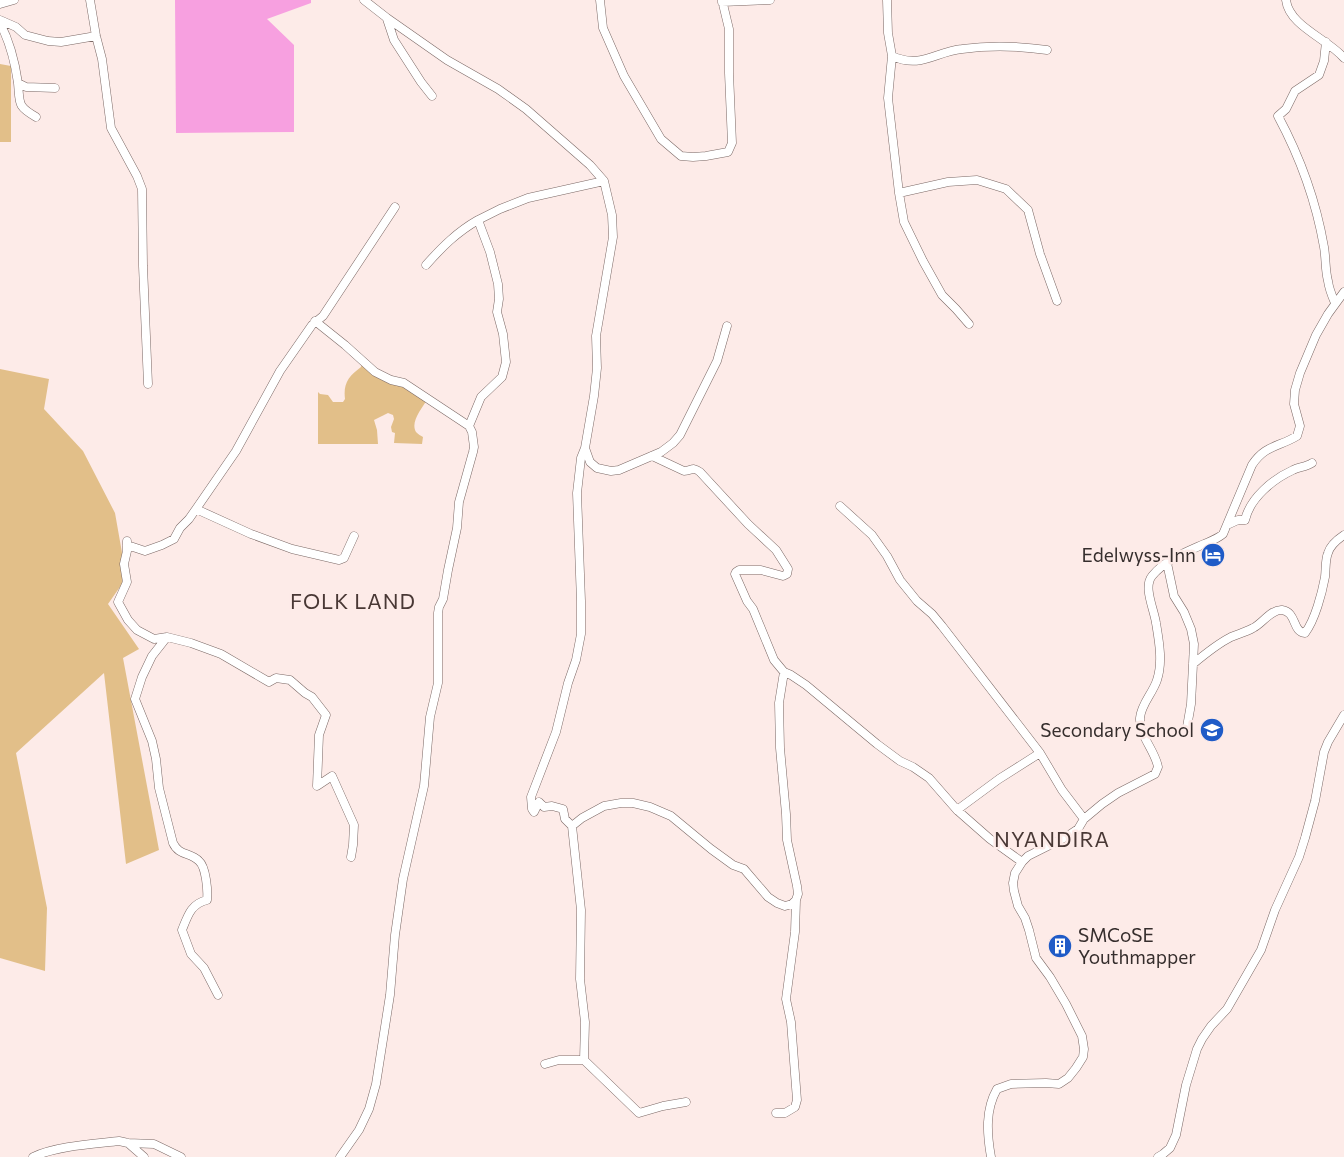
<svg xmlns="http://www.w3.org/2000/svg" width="1344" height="1157" viewBox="0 0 1344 1157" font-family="Commissioner,sans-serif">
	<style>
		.green { fill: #e2bf89 }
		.water { fill: #f7a0e0 }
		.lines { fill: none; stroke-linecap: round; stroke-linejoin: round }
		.minor-casing { stroke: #7b6865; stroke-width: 9 }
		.minor { stroke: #fff; stroke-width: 8 }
		.labels { text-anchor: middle; stroke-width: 5; stroke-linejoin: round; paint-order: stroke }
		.poi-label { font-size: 19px; fill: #362e2d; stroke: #fdebe8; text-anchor: end }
		.quarter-label { font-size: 21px; letter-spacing: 1px; fill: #493835; stroke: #fdebe8 }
	</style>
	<rect width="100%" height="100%" fill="#fdebe8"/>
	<path class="green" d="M0,64l11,2v76h-11z
		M362,360l31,20 34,20c-5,8 -17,22 -11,32 2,2 5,4 7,5l-1,7 -28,-1 1,-10 -3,-1 -1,-5 3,-8 -1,-4 -5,-2 -14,7 3,10 1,14h-60v-52l2,2 8,1 5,7h10l2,-3c-2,-16 4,-23 16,-32z
		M0,369l49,10 -5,30 39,42 32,62 9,51 -2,20 -14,20 31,45 -16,9 36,192 -33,14 -22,-191 -88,80 31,155 -2,63 -45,-13z"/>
	<path class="water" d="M175,0h136v3l-44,16 27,26v87l-118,1z"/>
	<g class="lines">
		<g class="minor-casing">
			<path id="minor" d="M90,0l6,36 6,23 9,69 26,48 5,13 1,77 5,118
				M600,0l3,28 21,48 37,63 20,17 12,1 13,-1 22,-4 4,-9 -3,-70v-44l-7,-29
				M887,0l1,33 4,23 -4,42 11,95 5,29 19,39 19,34 14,14 13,15
				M1286,0c3,26 42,39 58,58
				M722,2l48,-2
				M0,4l14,-4
				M387,19l7,21 27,42 11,14
				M0,20l16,7 9,8 23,6 13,1 35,-6
				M0,23c10,19 15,39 18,60l8,4 29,1
				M1326,42l-2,19 -5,14 -24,16 -9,18 -8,7c22,41 38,85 46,131 2,11 1,23 4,34 1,8 4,15 7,22
				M892,56c29,13 42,-4 70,-7 29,-4 57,-3 85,1
				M18,83c2,21 -1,23 18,34
				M604,181l8,34 1,22 -17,99 1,32 -3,28 -9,52 5,14 7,6 14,3 8,-1 42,-18 12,-9 7,-8 37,-74 10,-35
				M899,193l49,-11 29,-2 29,9 22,21 12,44 17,47
				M426,265c16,-18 31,-33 52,-45
				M315,321l30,24 30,27 16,8 13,3 65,43
				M585,448l-4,10 -4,35 4,108v33l-5,26 -8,23 -12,49 -25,65 1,12 2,3 5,-10 5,5 8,-1 11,3 2,10 7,7 9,84 -1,69 5,43 -1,38 55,53 24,-7 23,-4
				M652,456l32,15c8,0 8,-5 16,1l48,52 28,26 12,19 -1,5 -4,2 -22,-6h-22l-3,2 -1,2 12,27 6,8 21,51 10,12 7,3 15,10 71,59 23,17 13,6 16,11 28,32 33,29 32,23
				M840,506l32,29 15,21 13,24 17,21 15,13 10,12 98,127 22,37 22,29
				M196,509l55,25 41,15 47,11 5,-2 10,-22
				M1227,525l11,-5h7c5,-22 28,-41 48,-50 6,-3 13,-3 19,-7
				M127,541v10l-3,13 3,18 -9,20 10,18 9,10 17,9 13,-2 24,6 30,11 48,28 7,-4 14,2 15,13 7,4 14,18 -7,20 -2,51 15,-10 22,49 -1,20 -2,12
				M127,545l18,6 17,-6 12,-6 6,-11 9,-9 7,-10 40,-58 44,-80 32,-46 11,-9 72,-109
				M1167,563l7,33 10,16 7,17 3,15 -3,60 -4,23
				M167,637l-15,19 -10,21 -7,22 17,42 4,18 3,29 14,55c6,13 17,9 26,18 7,6 9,30 8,39 -16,4 -19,15 -25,30l9,24 13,14 14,27
				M1193,664c12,-10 24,-20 38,-27 7,-3 15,-5 22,-9 9,-4 18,-19 29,-18 15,2 10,22 23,23 10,-13 17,-40 20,-56 1,-8 0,-17 3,-24 2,-7 10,-14 16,-18
				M957,810l42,-31 41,-26
				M572,826l10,-8 22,-12 17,-3h12l17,4 21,9 40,33 22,16 11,4 24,28 9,6 8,3 7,-2 4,-4 2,-6 -1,-8 -10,-46 -1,-26 -6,-66 -1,-45 5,-31
				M545,1064l14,-4h25
				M776,1113h9l10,-6 2,-7 -6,-78 -5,-23 9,-67 1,-32
				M128,1143l16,14
				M33,1157c23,-11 60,-13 86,-16l9,2 26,1 27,13
				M340,1157l19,-27 10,-21 7,-25 14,-89 5,-60 8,-56 21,-93 6,-69 8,-34v-70l1,-6 4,-8 5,-29 9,-42 2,-26 14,-50 1,-5 -2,-15 -3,-6 12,-29 21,-20 4,-15 -3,-28 -6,-22 2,-13 -1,-15 -8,-32 -12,-32 22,-11 28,-11 76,-17 -14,-16 -64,-56 -28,-20 -51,-29 -60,-42 -23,-18
				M991,1157c-4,-23 -6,-47 6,-68l14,-5 35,-1 13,1 9,-6 8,-10 7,-11 1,-8 -2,-13 -16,-32 -16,-27 -14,-19 -7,-28 -4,-12 -7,-12 -4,-15 -1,-8 2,-10 7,-11 6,-6 38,-19 12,-8 6,-10 18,-15 16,-11 37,-19 3,-7c-3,-17 -19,-31 -18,-49 1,-14 13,-25 17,-38 6,-18 2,-39 -1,-57 -2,-14 -13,-36 -4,-47 13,-16 34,-24 52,-32 7,-3 13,-5 19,-10l29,-69c13,-20 27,-18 45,-29l3,-10 -6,-22 1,-14 5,-17 16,-38 12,-21 16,-22
				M1158,1157l5,-3 7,-6 6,-13 10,-50 11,-36 5,-10 9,-13 16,-17 34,-59 14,-40 24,-53 6,-19 10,-37 9,-49 4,-10 16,-27"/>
		</g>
		<use href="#minor" class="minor"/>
	</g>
	<defs>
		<g id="hotel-disc" transform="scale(1.25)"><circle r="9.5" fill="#1f5bc7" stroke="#fdebe8"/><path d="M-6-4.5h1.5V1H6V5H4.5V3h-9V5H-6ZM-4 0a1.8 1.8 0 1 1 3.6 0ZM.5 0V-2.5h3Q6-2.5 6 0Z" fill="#fff"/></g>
		<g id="school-disc" transform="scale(1.25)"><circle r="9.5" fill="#1f5bc7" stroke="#fdebe8"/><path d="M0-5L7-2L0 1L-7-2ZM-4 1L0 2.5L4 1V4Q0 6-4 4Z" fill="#fff"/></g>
		<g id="building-disc" transform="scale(1.25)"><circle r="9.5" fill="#1f5bc7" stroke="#fdebe8"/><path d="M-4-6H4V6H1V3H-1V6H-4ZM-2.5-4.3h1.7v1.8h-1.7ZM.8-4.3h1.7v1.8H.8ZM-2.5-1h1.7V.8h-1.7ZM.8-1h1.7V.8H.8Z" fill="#fff"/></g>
	</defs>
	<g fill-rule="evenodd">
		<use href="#hotel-disc" x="1213" y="555"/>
		<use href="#school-disc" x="1212" y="730"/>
		<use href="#building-disc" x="1060" y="946"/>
	</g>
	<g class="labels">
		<g class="poi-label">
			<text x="1196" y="562">Edelwyss-Inn</text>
			<text x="1194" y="737">Secondary School</text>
			<text x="1078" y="942" text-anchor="start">SMCoSE<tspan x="1078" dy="22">Youthmapper</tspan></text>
		</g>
		<g class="quarter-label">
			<text x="353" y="609">FOLK LAND</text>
			<text x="1052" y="847">NYANDIRA</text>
		</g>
	</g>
</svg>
